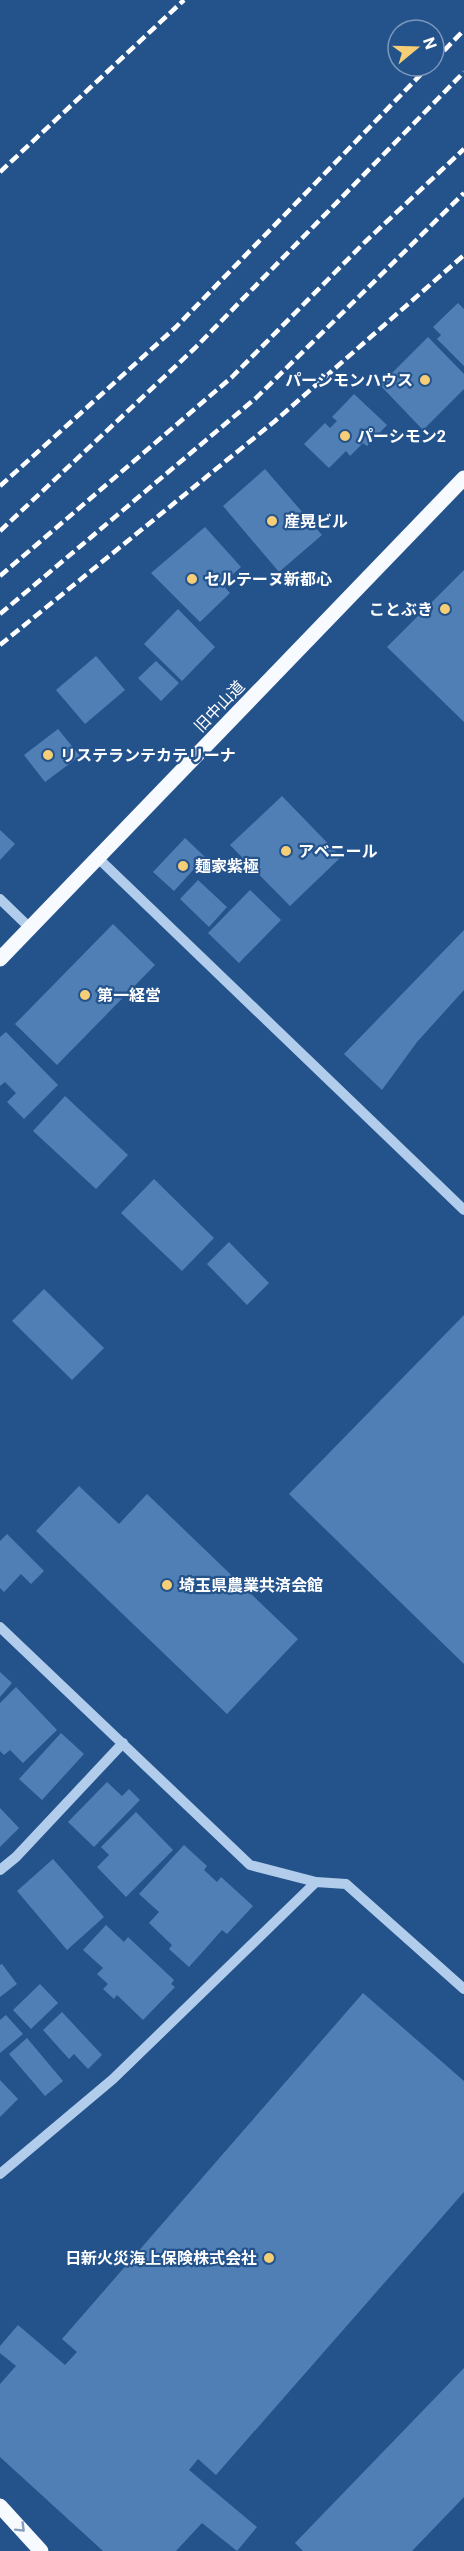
<svg xmlns="http://www.w3.org/2000/svg" width="464" height="2551" viewBox="0 0 464 2551" font-family="Roboto,'Noto Sans JP',sans-serif">
	<style>
		.building { fill: #507fb5 }
		.lines { fill: none; stroke-linecap: round; stroke-linejoin: round }
		.minor { stroke: #b2cdeb; stroke-width: 10 }
		.major { stroke: #f7fafe; stroke-width: 15 }
		.rail { stroke: #fff; stroke-width: 4.5; stroke-dasharray: 10 4.5; stroke-linecap: butt }
		.oneway { stroke: #839ebf }
		.poi-dot { fill: #f5ce76; stroke: #24538c; stroke-width: 2 }
		.labels { text-anchor: middle; stroke-width: 4.5; stroke-linejoin: round; paint-order: stroke }
		.poi-label { font-size: 16px; font-weight: bold; fill: #fff; stroke: #24538c; text-anchor: start }
		.street-label { font-size: 16px; fill: #fff; stroke: #24538c }
	</style>
	<rect width="100%" height="100%" fill="#24538c"/>
	<path class="building" d="M458,303l6,6v57l-27,-27 4,-4 -8,-8z
		M428,337l36,37v15l-41,41 -43,-45z
		M354,394l33,31 -20,21 -4,-3 -13,13 -4,-5 -17,17 -25,-24 21,-21 5,5 7,-7 -5,-4z
		M265,469l57,66 -43,37 -56,-66z
		M205,527l36,40 -19,17 8,9 -30,29 -49,-49z
		M464,570v152l-77,-75z
		M178,609l37,38 -33,34 -38,-37z
		M96,656l29,34 -40,34 -29,-34z
		M156,661l23,22 -18,18 -23,-23z
		M58,729l22,27 -35,26 -21,-27z
		M282,796l59,61 -51,49 -60,-61z
		M0,830l15,14 -15,16z
		M185,838l20,19 -31,34 -21,-19z
		M198,880l29,27 -18,20 -29,-28z
		M250,890l31,30 -42,43 -31,-30z
		M113,924l42,41 -98,100 -42,-41z
		M464,930v60l-47,52 -35,48 -38,-36z
		M6,1032l52,53 -34,34 -17,-17 9,-9 -11,-11 -5,4v-49z
		M65,1096l63,59 -32,34 -63,-58z
		M154,1179l60,59 -32,33 -61,-58z
		M229,1242l40,41 -22,22 -40,-41z
		M44,1289l60,59 -32,32 -60,-59z
		M464,1315v349l-175,-170z
		M79,1486l40,38 28,-30 151,145 -71,75 -191,-183z
		M7,1534l37,37 -13,13 -10,-10 -17,18 -4,-4v-47z
		M0,1672l12,11 -12,14z
		M16,1687l41,43 -34,33 -13,-13 -6,5 -4,-4v-48z
		M61,1733l23,21 -42,46 -23,-21z
		M107,1782l15,14 7,-7 11,11 -46,47 -26,-25z
		M0,1808l19,20 -19,19z
		M136,1812l37,38 -47,47 -29,-30 12,-12 -8,-8z
		M184,1845l23,21 -3,4 13,12 4,-5 32,29 -26,28 -5,-4 -33,37 -20,-18 3,-4 -23,-22 10,-11 -20,-18z
		M53,1859l51,58 -37,33 -50,-59z
		M106,1925l18,17 4,-5 46,43 -3,4 4,3 -32,33 -26,-25 -3,4 -11,-10 5,-5 -11,-10 6,-6 -20,-18z
		M2,1964l15,20 -17,13v-32z
		M40,1984l18,19 -27,26 -18,-19z
		M363,1993l101,88v111l-248,283 -18,-16 -9,11 68,57 -20,24 -35,-28 -26,28h-73l-103,-94v-73l16,-18 -16,-13v-7l18,-21 47,40 12,-13 -15,-13z
		M62,2012l40,43 -14,14 -14,-15 -5,5 -26,-29z
		M6,2015l17,19 -23,19v-33z
		M27,2038l36,43 -18,15 -36,-42z
		M0,2080l18,19 -18,18z
		M464,2368v129l-52,54h-109l-8,-8z"/>
	<g class="lines">
		<path class="minor" d="M98,858l366,352
			M0,899l30,29
			M0,1627l250,238 66,17 30,2 118,105
			M0,1870l16,-13 107,-114
			M0,2174l113,-95 203,-197"/>
		<path class="major" d="M0,959l464,-481
			M0,2506l41,45"/>
		<path class="rail" d="M434,61l30,-31
			M0,172l184,-172
			M0,486l176,-159 253,-261
			M0,531l195,-183 269,-276
			M0,576l232,-199 133,-135 99,-93
			M0,614l256,-216 208,-205
			M0,645l275,-224 189,-166"/>
	</g>
	<defs><path id="oneway-chevron" d="M-2-3.5L2.5 0L-2 3.5" fill="none" stroke-width="1.6" stroke-linecap="round" stroke-linejoin="round" transform="scale(1.5)"/></defs>
	<use class="oneway" href="#oneway-chevron" transform="translate(21 2528) rotate(45)"/>
	<g class="poi-dot">
		<circle cx="425" cy="380" r="6"/>
		<circle cx="345" cy="436" r="6"/>
		<circle cx="272" cy="521" r="6"/>
		<circle cx="192" cy="579" r="6"/>
		<circle cx="445" cy="609" r="6"/>
		<circle cx="48" cy="755" r="6"/>
		<circle cx="286" cy="851" r="6"/>
		<circle cx="183" cy="866" r="6"/>
		<circle cx="85" cy="995" r="6"/>
		<circle cx="167" cy="1585" r="6"/>
		<circle cx="269" cy="2258" r="6"/>
	</g>
	<g class="labels">
		<g class="poi-label">
			<text x="413" y="386" text-anchor="end">パーシモンハウス</text>
			<text x="357" y="442">パーシモン2</text>
			<text x="284" y="527">産晃ビル</text>
			<text x="204" y="585">セルテーヌ新都心</text>
			<text x="433" y="615" text-anchor="end">ことぶき</text>
			<text x="60" y="761">リステランテカテリーナ</text>
			<text x="298" y="857">アベニール</text>
			<text x="195" y="872">麺家紫極</text>
			<text x="97" y="1001">第一経営</text>
			<text x="179" y="1591">埼玉県農業共済会館</text>
			<text x="257" y="2264" text-anchor="end">日新火災海上保険株式会社</text>
		</g>
		<g class="street-label">
			<text transform="translate(219 706) rotate(-46)" y="6">旧中山道</text>
		</g>
	</g>
	<g transform="translate(416 48) rotate(71)"><circle r="28" fill="#24538c" stroke="#7c98ba" stroke-width="1.5"/>
	<path d="M0-4.5L10 22L0 15L-10 22Z" fill="#f5ce76"/>
	<text y="-9" font-size="16" font-weight="bold" text-anchor="middle" fill="#ffffff">N</text>
	</g>
</svg>
